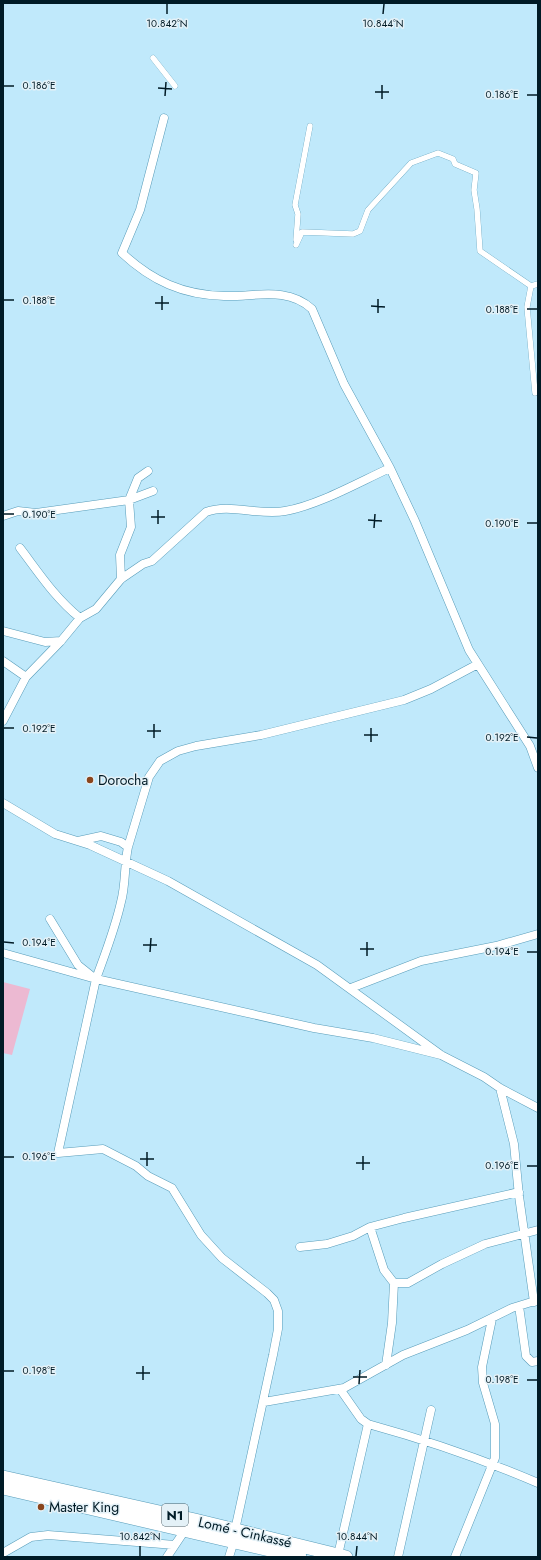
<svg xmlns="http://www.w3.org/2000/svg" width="541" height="1560" viewBox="0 0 541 1560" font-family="Jost,sans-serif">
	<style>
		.green { fill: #ecb9d2 }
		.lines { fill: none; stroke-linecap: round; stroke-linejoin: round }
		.pedestrian-casing { stroke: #579cb9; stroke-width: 6 }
		.minor-casing { stroke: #579cb9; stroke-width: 9 }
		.trunk-casing { stroke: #579cb9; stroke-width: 14 }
		.pedestrian { stroke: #fff; stroke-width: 5.5 }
		.minor { stroke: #fff; stroke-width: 8 }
		.trunk { stroke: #fff; stroke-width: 13 }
		.ticks { fill: none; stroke: #001b26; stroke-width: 1.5 }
		.poi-dot { fill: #8a451d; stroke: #e4f1f7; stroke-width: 1.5 }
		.labels { text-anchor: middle; stroke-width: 3; stroke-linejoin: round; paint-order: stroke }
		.shield { fill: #e4f1f7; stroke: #445b65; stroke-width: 1 }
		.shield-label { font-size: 13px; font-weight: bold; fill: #001b26 }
		.poi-label { font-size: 14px; fill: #001b26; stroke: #e4f1f7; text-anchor: start }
		.street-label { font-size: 14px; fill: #001b26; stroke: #e4f1f7 }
		.ticks-label { font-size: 10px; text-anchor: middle; fill: #001b26; stroke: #e4f1f7; stroke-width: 3; stroke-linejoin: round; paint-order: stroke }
	</style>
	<rect width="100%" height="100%" fill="#c0e9fb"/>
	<path class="green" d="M3,982l27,7 -18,66 -9,-2z"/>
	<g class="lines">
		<g class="pedestrian-casing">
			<path id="pedestrian" d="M153,58l22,28
				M296,240l2,-26 -3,-9 15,-79
				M296,245l6,-13 51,2 7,-3 8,-21 43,-47 27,-10 15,6 2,5 21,9 -2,17 3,19 3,42 51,35
				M535,393l-8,-86 4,-21 7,-2"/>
		</g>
		<g class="minor-casing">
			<path id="minor" d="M164,118l-24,92 -18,43c30,28 61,42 102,43 31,1 63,-10 88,13l32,75 46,84 25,53 54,129 61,96 8,22
				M3,516l15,-5 18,2 93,-13 24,-9
				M20,548c19,25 35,50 60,70
				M121,579l-1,-24 11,-28 -2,-27 9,-22 10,-7
				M3,631l42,11 16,-1
				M3,661l23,16
				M3,721l23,-44 35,-36 19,-23 16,-9 25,-30 22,-15 9,-3 54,-49c23,-9 54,4 79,-1 34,-6 74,-29 105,-43
				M3,803l52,31 35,11 78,36 149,84 124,90 43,22 16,11 38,20
				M78,841l23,-5 20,6 7,5 21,-70 11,-16 18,-10 18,-5 65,-11 143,-35 27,-11 47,-25
				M50,919l28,46 15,12
				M3,953l93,26c9,-25 19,-50 25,-77 5,-18 3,-36 7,-55
				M351,988l70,-27 75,-15 42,-12
				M500,1088l14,56 5,52 15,106
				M370,1227l14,43 10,13 -2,40 -6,42
				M300,1247l27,-3 26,-8 17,-9 34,-9 115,-26
				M394,1283h14l34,-19 43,-20 53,-14
				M519,1306l7,50 6,6 6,-1
				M264,1402l80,-14 59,-33 64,-25 45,-22 26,-8
				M368,1424c58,16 114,35 170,59
				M235,1530l38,-175 5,-26v-18l-4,-11 -7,-7 -45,-35 -21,-23 -29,-47 -24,-12 -12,-10 -33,-17 -45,4 38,-174 218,49 59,10 68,17
				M3,1553l28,-16 17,-2 127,10
				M338,1555l30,-131 -7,-5 -21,-30
				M167,1557l18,-27
				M229,1557l5,-16
				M398,1557l33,-147
				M455,1557l40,-99v-34l-12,-41 -1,-16 10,-48"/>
		</g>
		<g class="trunk-casing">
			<path id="trunk" d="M3,1477l192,43 151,37
				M3,1488l297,69"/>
		</g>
		<use href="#pedestrian" class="pedestrian"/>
		<use href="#minor" class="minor"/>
		<use href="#trunk" class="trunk"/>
	</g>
	<path class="ticks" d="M167,14v-10M383,14l1,-10M4,86h10M158,88l14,1M375,92h14M527,95h10M165,96l1,-14M382,99v-14M4,300h10M155,303h14M371,306l14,1M527,309h10M162,310v-14M378,313v-14M4,514h10M151,517h14M368,520l14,1M527,523h10M158,524v-14M374,528l1,-14M4,728h10M147,731h14M364,735h14M527,737l10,1M154,738v-14M371,742v-14M4,942l10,1M143,945h14M360,949h14M150,952l1,-14M527,952h10M367,956v-14M4,1157h10M140,1159h14M356,1163h14M147,1166v-14M527,1166h10M363,1170v-14M4,1371h10M136,1373h14M353,1377h14M143,1380v-14M527,1380h10M359,1384l1,-14M140,1556v-10M356,1556l1,-10"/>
	<g class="poi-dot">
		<circle cx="90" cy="780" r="4"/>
		<circle cx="41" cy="1507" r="4"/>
	</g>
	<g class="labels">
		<rect class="shield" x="162" y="1504" width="26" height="22" rx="3"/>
		<g class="shield-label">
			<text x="175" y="1520">N1</text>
		</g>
		<g class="poi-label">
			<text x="98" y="785">Dorocha</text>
			<text x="49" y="1512">Master King</text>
		</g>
		<g class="street-label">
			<text transform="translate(245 1532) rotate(13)" y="5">Lomé - Cinkassé</text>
		</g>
	</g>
	<g class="ticks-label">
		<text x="167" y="27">10.842°N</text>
		<text x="383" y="27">10.844°N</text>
		<text x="39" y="89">0.186°E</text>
		<text x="502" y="98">0.186°E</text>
		<text x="39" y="304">0.188°E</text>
		<text x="502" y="313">0.188°E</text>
		<text x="39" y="518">0.190°E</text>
		<text x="502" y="527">0.190°E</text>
		<text x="39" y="732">0.192°E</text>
		<text x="502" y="741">0.192°E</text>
		<text x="39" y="946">0.194°E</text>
		<text x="502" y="955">0.194°E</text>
		<text x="39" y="1160">0.196°E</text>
		<text x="502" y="1169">0.196°E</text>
		<text x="39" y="1374">0.198°E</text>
		<text x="502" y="1383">0.198°E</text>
		<text x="140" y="1540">10.842°N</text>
		<text x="357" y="1540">10.844°N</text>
	</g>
	<rect width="541" height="1560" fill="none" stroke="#001b26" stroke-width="8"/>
</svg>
